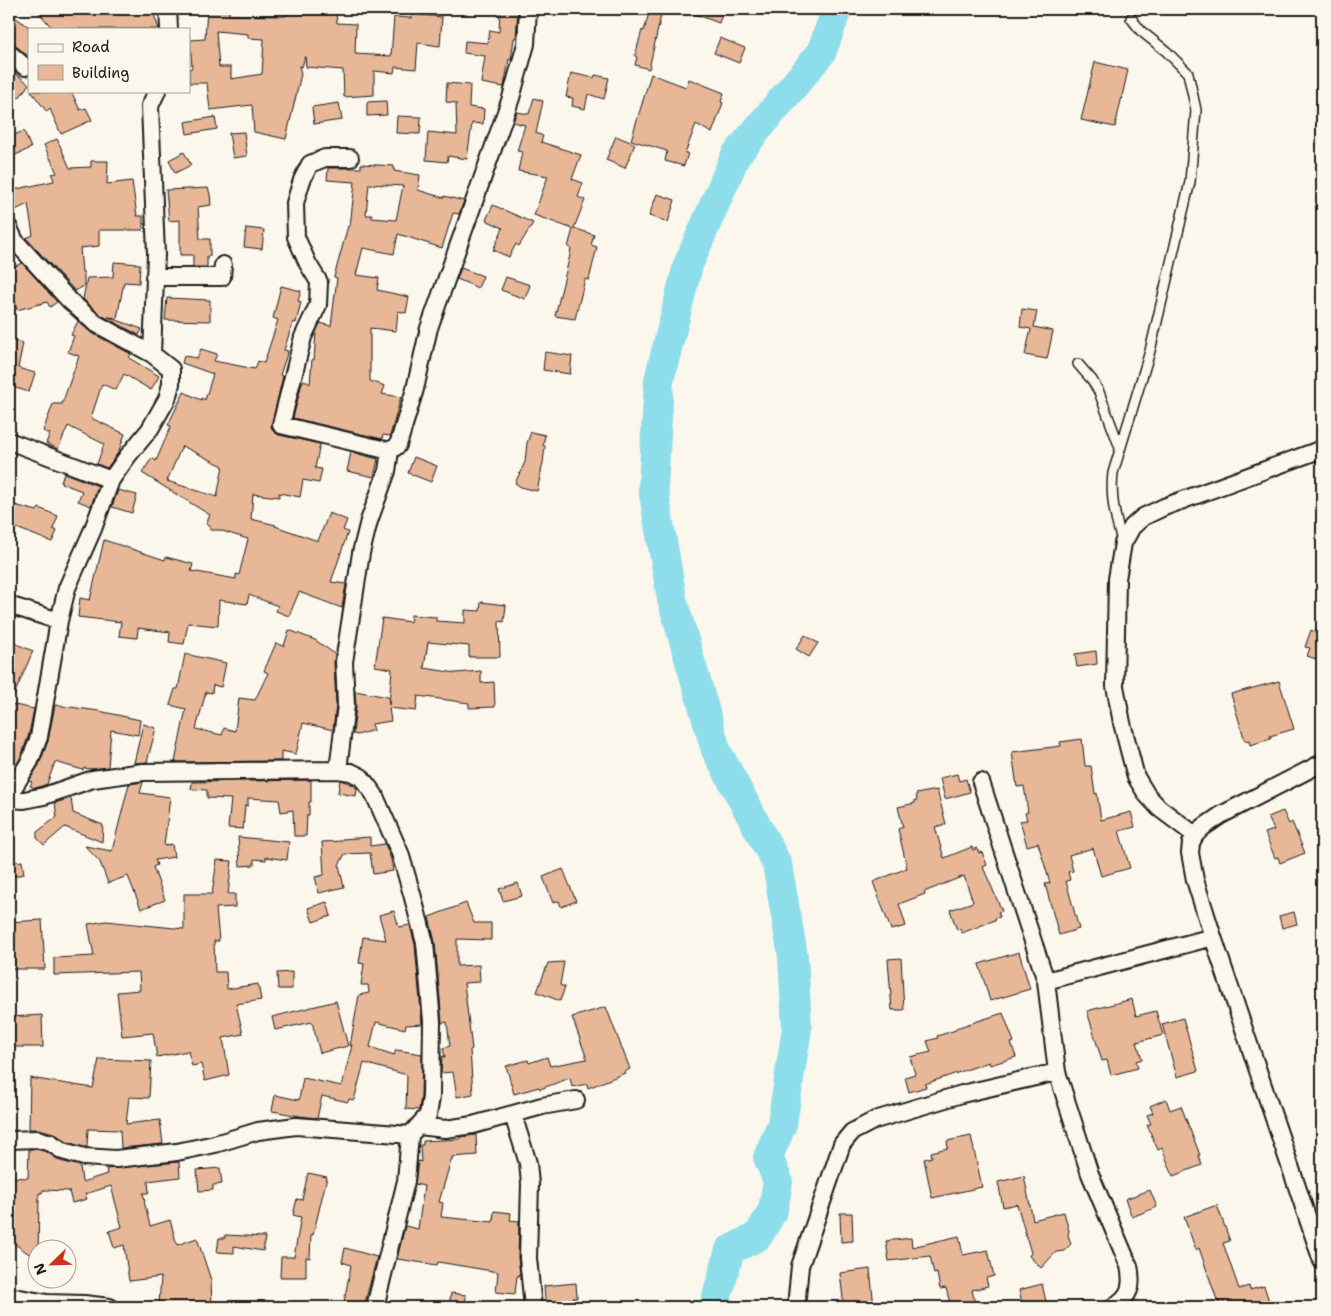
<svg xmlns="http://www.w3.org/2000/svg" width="1331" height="1316" viewBox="0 0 1331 1316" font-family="'Shantell Sans',sans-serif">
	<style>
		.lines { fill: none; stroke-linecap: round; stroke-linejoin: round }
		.river { stroke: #8eddeb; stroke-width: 30 }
		.building { fill: #e7b798; stroke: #1c1c1c; fill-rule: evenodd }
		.service-casing { stroke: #1c1c1c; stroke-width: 12 }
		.minor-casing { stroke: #1c1c1c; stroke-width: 20 }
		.service { stroke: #fbf7ec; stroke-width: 9 }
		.minor { stroke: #fbf7ec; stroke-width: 16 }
	</style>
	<rect width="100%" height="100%" fill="#fbf7ec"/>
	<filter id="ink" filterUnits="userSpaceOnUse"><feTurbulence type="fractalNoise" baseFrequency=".02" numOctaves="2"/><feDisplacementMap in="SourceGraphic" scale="10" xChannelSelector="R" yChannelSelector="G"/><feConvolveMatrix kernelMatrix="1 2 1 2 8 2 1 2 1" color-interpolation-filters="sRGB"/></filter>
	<g filter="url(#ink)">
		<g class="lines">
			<path class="river" d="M714,1307l16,-57 28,-14 15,-26 5,-29 -10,-24 14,-33 15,-96 -4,-72 -16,-92 -61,-114 -44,-151 -19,-111 6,-108 29,-115 48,-110 85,-102 16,-44"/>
		</g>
		<path class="building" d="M36,9h116l7,20h-106z
			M207,9l22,1v5l57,1v-7h15l1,5 34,-1 1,10 19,1 -1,30 36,2 3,-39 17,1 1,-4 30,3 -2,29 -22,-3 -2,26 -21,-2 -1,6 -20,-2v24l-30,2 -1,-27 -37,-3 -1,-11 -3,11 -3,-1 2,8 -15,65 -32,-7 -2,-27 -42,5 -3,-27h-18v-14l3,-1 -2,-28 15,-1zM216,31l32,3v4l16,1 -2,35 -31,5v-12h-12z
			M500,9h18l-2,29h-2l-3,22 -2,-1 -5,28 -23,-4 4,-27 -21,-3 1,-12 23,2 2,-13 9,2z
			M650,9l12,2 -13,58 -14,-4 2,-8 -2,-1 7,-26 2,1z
			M684,9h40l-5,14 -35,-13z
			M9,13l20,14v30l-20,-17z
			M720,38l25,10 -6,15 -25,-10z
			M1095,62l33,8 -13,57 -34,-7z
			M9,68l20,16 -10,14 -10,-5z
			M571,73l23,5 1,-3 14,3 -5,21 -16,-5 -3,15 -13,-3 1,-8 -7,-1z
			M651,74l35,13 3,-8 35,14 -3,9 2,1 -11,30 -16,-9 -11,29h3l-4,13 -19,-5 2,-10 -36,-11z
			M447,83l23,2 -1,22 15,2 -1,15 -11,-1 -5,36 -19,-3 -1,6 -21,-2 2,-28 29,3 -1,-32 -10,-1z
			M31,91h40l9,19 6,-2 6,12 -31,14 -11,-25 -3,3z
			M534,98l9,3 -7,32 7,3 -2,6 40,13 -9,24 11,4 -5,14 7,3 -11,28 20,7 -3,10 6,2 -8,33 -4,-1 -10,40 -20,-3 15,-61 1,-7 -3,-1 5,-18 -39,-14 14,-39 -30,-5 4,-19 -5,-1 8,-26 -12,-3 4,-10 12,2z
			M386,101l1,14 -20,1v-14z
			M339,103l3,17 -28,4 -2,-17z
			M397,116l24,1 -1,17 -24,-1z
			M215,117l2,12 -30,5 -2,-12z
			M24,131l7,17 -22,10v-21z
			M244,132l3,24 -14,2 -4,-25z
			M616,136l19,8 -10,24 -19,-8z
			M57,139l13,29 21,-1v-6h17l-1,23 25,-3 5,35h6v14h-44v16l-19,2 2,24h2v14l-9,5 -49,-53 7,-3 -5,-31 -19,9v-21l8,-3 37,-8 -2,-7 5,-1 -13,-28z
			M184,152l7,13 -16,8 -6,-13z
			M361,164l33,2v5l26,4 -2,15 26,8v-2l20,5 -5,13 -6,-1 -11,35 -44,-14 -4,20 -31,-6 -7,27 23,3 -2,12 32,7 -3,16 -8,-2 -2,20 -26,-3v53l15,5 -3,8 19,3 -11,39 -7,-1 -1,4 -89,-21 9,-35 2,-3 6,4 2,-25 2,1 2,-28 4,-9 11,3 6,-48 -3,-1 14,-51h2l5,-44 -28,-2 1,-12h33zM369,184l34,2 -7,34 -24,-2v-3h-6z
			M208,188l2,6 1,11 -13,2 2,32h10v17h-3v11h-14v-12h-13v-35l-11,1 -3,-31z
			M657,194l18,6 -7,22 -19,-6z
			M493,205l40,18 -14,23 -3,-2 -7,13 -16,-7 10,-22 -17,-8z
			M246,228l18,2 -2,19 -18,-2z
			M114,262l26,2 -1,19 -15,-1 -7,36 -9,-1 34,12 -3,6 -38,-20 -18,-16 4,-21 26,-1z
			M22,263l35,39 -7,5 -3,-5 -30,8 -8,-34v-7z
			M461,268l22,8 -5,12 -21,-9z
			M506,277l24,8 -5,14 -24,-9z
			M281,286l20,5 -3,10 3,1 -5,21 -3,-1 -9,28 4,1 -8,24 3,1 -12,51 3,5 5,3 41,9 -5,24 7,1 -3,14 -16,-3 -3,17 -21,-4v4l-26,-3 -2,25 25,6 -1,1 43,15 11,-28 18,7 -4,10 5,2 -17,50 15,2 -4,24 -43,-16 -10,24 -13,-5 2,-5 -29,-11 -2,9 -28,-4 -1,26 -30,-3 -4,21 -15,-2 1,-10 -32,-4 -1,10 -18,-2 2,-14 -43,-5 2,-19 10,2 14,-60 61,20 1,-3 27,7 -2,7 45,8v-5l3,1 9,-36 -29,-9h-9v-5l-4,-1 4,-9 -68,-42 10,-15 4,3 15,-35 -3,-1 16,-33 17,8 1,-2 3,2 8,-26 -31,-11 2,-7 13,2 4,-9 16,5 -3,7 41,8 3,-8 6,2 14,-43 -5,-2zM182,446l41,20 -6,31 -50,-16z
			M167,298l43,2v21l-45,-1z
			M1022,309l15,2 -3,16 19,4 -6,28 -22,-4 6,-26 -11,-2z
			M78,321l12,11 41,22 -2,4 30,18 -8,14 -27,-16 -8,16 -14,-6 -11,34 34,16 -7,19 -11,15 -10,-4 7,-20 -36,-18 -10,23 -12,-6 4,-9 -7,-3 10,-27h9l17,-48 -11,-4 6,-16 -3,-1z
			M9,340l14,3 -5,25 17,5 -6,19 -20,-6z
			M545,352l27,4 -2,18 -27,-4z
			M531,432l14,3 -2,10 2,1 -2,17 -6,28 -16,-4 -6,-4 10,-21 2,-19z
			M351,452l27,7 -4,18 -27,-6z
			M414,457l23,9 -6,16 -23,-9z
			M64,473l34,13 -7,20 -13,-5 4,-10 -21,-8z
			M118,490l19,5 -5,18 -20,-6z
			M11,504l26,7 2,-3 19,8 -5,13 4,2 -5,11 -43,-17v-13z
			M481,602l25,3 -2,17 -5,-1 1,36h-31v-11l-41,-4 -4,26 32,5 25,-2v12l13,-1 1,25 -26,1v-5l-51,-7 -2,15 -27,-3 2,13 -19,3 2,6 -17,5 -4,-1 3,-28 -1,-15 33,6 1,8 3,-36 -17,-3 7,-48 28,4 1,-7 25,2v4l29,2v-13l15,1z
			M1320,619h2v42l-15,-5 3,-8 -5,-1 6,-17 4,2z
			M289,630l26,10 20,14 -1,8 2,43 -3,25 -30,-7 -7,31 -15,-3v10l-106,1 11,-53 -16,-4 5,-16h3l7,-35 41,9 -5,24 -8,-2 -1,8 -6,-1 -10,37 26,6 2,-7 11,3 4,-33 16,2 13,-27 -4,-2 12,-28 8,3z
			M805,635l13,8 -9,14 -13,-8z
			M9,641l24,10 -23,53 24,5 -5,25 -8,23 -11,18z
			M1096,651l1,13 -20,3 -2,-13z
			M1279,681l15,48 -24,7 1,3 -21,6 -1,-5 -4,1 -14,-47z
			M55,705l44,6 41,9 -2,15 -27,-5 -3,37 -17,2 -7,-1 -1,2 -28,-8 -8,22 -11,4 -6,-2 2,-4 -3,-1 10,-16 9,-24z
			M143,724l13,4 -9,34 -13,1z
			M1082,739l3,27h6l4,28 2,-1 4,27 30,-8 4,15 -16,4 11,37 -29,8 -8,-28 -24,7 4,16 -5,1 2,8 -4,1 13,48 -20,6 -14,-51 5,-1 -12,-40 -11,3 -7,-25 7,-1 -2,-7 3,-1 -4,-26 -7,1 -5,-35 49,-6 -1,-4z
			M957,774l2,7 7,-2 4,13 -25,7 -5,-21z
			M311,780v22h-2v13h-2l-1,21h-12l-1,-26 -12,2 -2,-12 -31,-2v8l-3,-1 -2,24 -15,-1 3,-29 -24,-1v-8l-16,-1 1,-7z
			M340,780l14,5 3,4 -1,7 -18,-3z
			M143,782l-3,11 30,4 -6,49 8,-2 2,13 -19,3 2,5 -4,2 12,33 -24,9 -13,-33 -20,7 -8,-21 -15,-16 27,5 17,-67z
			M937,790l9,34 -11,3 9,31 28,-11 1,3 4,-2 2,5 3,-1 5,13 -4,2 19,44 -4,1 2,5 -5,1v2l-33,13 -2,-4 -3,1 -7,-20 23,-8 -9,-26 -40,16 1,2 -26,10 7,22 -15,4 -18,-48 34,-14 -9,-39 5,-2 -5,-20 17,-4v-3h2l-1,-6z
			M71,798l2,15 30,12 -1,17 -37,-15 -21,18 -7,-7v-6l20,-15 -2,-14z
			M1283,811l6,13 3,-2 13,31 -25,10 -2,-6 -3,1 -10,-25 9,-3 -6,-13z
			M238,837l51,5 -2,18 -21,-3v3l-12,-1v6l-14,1z
			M370,837v9l15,-2 6,15 2,12 -20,3 -3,-21 -25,1 -6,11 5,22 -25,6 -4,-16 9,-2 -2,-33 20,-1v-2z
			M217,860l15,1 -4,33h7v13l-19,1 3,33h-5l1,31h11l1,17 31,-5 3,16 -25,4 7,30 -20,4 6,37 -24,6 -4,-17 -9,2 -4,-15 -31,6 -4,-24 -31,3 -5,-44 23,-2 -1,-18 -85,3v-17l40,-2 -6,-32 18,-3 78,8v-35h28z
			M22,861l2,13 -15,3v-14z
			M563,869l13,32 -15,6 -2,-6 -6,2 -10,-26z
			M518,883l4,13 -19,5 -4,-12z
			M327,902l4,14 -18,6 -5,-14z
			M466,903l8,20h17v17l-34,-1v27l22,-1 1,17 -16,1 8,66 -2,1 3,44 -16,3 -4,-25 -12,1 1,-17 3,1 -2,-9 7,-2 -3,-24 -5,1 -7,-81 -6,-25z
			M394,911l5,16 11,-2 5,20 7,79 -16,1 -1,4 -29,-7 -6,25 24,8 2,-5 26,4 -1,42 -2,14 -13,-1 1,-34 -43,-12 -10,37 -5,-1 -1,3 -26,-6 -5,22 -17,-2 -28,-5 3,-16 24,5 4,-22 39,8 10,-41 -2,1 9,-51 10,-2 -1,-8h-7l3,-21 -5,-1 4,-26 23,3 -7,-25z
			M1294,912l3,12 -15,4 -3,-12z
			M42,920l3,49h-36v-47z
			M1019,952l11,37 -40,12 -11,-37z
			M901,958l3,52h-12l-4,-51z
			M564,962l-4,23 5,2 -5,14 -23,-9 11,-29z
			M292,972v17h-14l-1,-16z
			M1132,999l4,17 20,-5 7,24 -26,7 5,17 -6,2 2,7 -27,7 -4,-15 -5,1 -15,-50z
			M336,1001l12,45 -28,7 -8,-31 -37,8 -3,-13z
			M606,1007l24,62 -6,3 1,1 -37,15 -1,-4 -15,3 -2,-9 -30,11 -1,-2 -25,7 -8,-28 22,-6 1,3 18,-6 3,9 37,-7 -15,-42z
			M1003,1013l11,29 -3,1 5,14 -26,8 -1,-3 -64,22 1,3 -17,5 -4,-15 10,-3 -5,-17 21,-5 -4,-11 11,-3 -1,-2 19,-6v-2z
			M42,1015l1,32h-31l-1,-30z
			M1183,1018l15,53 -21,6 -15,-53z
			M99,1059l52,2 -2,37 -20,-1 -3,27 34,-4 3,24 -42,4 -1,-18 -32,-1 -1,18h-3l-17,-5 -13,-9 -15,-4h-10l1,-51 63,10z
			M1166,1099l4,11 11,-4 19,49h-2l4,10 -29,11 -11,-28 -4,2 -11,-25 4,-1 -4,-9 6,-2 -3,-7z
			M476,1135l1,20 -25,2v3h-1l-12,42 4,1 -2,14 52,5 1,-11 17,2 -1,7 9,1 -1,37 2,15 -1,3h-2l-2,18 -19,-2 2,-20 -60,-10 -1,3 -40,-6 8,-33 13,3 6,-43 -9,-2 3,-23 3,1 -1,-17h3v-4l37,-2v-2z
			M971,1136l11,51 -50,11 -8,-39 8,-2 -1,-5 17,-4 -1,-7z
			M29,1149h7l11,3 13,9 20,5 2,16 25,-8 -1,-5 73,-7 1,15 -32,4 1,12h-6l2,8h-1l6,25 20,-6 7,25 20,-7 14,42 1,27 -53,-3 2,-27 -32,4 -5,-36 -10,3 -5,-17 13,-4 -11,-41 -26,8 2,5 -15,4 -3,-12 -26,-1 -1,3h-3l-1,67 -29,-20v-63l19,1z
			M220,1168l2,16 -9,1v5l-14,1 -2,-21z
			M308,1173l19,4 -14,58 -2,-1 -1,24 -4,-1v20h-26l1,-20h13l7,-40 -8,-2 4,-16 5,1z
			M1024,1176l9,44 31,-8 5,19 -1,4 3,9 -7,7 -8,1 -15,16 -12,-12 2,-3 -14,-49 -14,3 -5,-25z
			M1150,1190l7,17 -25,10 -7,-18z
			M1217,1205l13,36 -7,2 16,46 10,-3 1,4 14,-4 7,21h-46l-2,-6 -5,2 -19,-55 -3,2 -12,-33z
			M840,1213h12l1,28 -12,1z
			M225,1235l40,2 -2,14 -29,-5v7l-17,-1 2,-14h6z
			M959,1236l4,19 25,-5 6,26 -8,2 2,8 -16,4 4,17h-25l-5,-19 -6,1 -3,-16 -3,1 -4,-18 -41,5 -3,-20 25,-3 1,9z
			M345,1248l32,9 -13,49 -20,-4 7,-37 -9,-3z
			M870,1269l4,38h-30l-4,-34z
			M576,1283l1,15h-4l1,9h-24v-6h-5l-1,-15z
			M1042,1284l5,22 -24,1 -4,-17z
			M451,1293l15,2 -1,12h-16z"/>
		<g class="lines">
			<g class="service-casing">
				<path id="service" d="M1078,364l14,16 7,12 21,56
					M1123,543c-8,-23 -13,-45 -10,-70l37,-122 40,-169 6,-72 -8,-37 -22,-22 -25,-20 -10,-13"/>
			</g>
			<g class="minor-casing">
				<path id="minor" d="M168,9l1,20
					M9,53l16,14
					M350,158h-25l-15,6 -8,16 -7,23 1,34 12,27 11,18 -1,23 -15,32 -22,88 109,26
					M9,228l6,13 54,59 26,23 57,31
					M154,277h68l1,-12
					M9,441l102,39
					M9,605l50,16
					M1322,763l-101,52 -19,13 -7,7 -4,8 -1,10 5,27 18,57 109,324
					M338,770l8,-65 -2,-43 17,-109 8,-32 18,-50 3,-20 8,-6 17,-56 14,-61 82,-230 15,-54 2,-35
					M981,782l65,199 11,91 33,102 39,92c4,19 2,30 -16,41
					M9,795l21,-34 9,-24 20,-116 8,-33 26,-59 18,-49 16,-23 23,-28 17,-30 4,-15v-15l-19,-15 4,-100 -6,-148 7,-15
					M9,799l15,1 20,-4 49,-17 50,-7 195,-2 13,2 10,5 13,17 26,59 12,41 13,49 7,78 -1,76 -3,18 -18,20 -4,46 -31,126
					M1195,835l-36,-27 -12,-13 -11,-18 -14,-54 -7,-37 2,-107 6,-36 9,-16 11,-10 21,-10 158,-58
					M1046,981l167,-44
					M513,1115l15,48 2,21 -2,74 5,49
					M419,1126l26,3 28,-4 69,-19 34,-6
					M9,1140l28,-1 14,4 12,8 21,6 32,2 61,-7 38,-8 43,-13 38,-5 114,9
					M9,1296l38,7 37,1 26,3
					M796,1307l4,-41 42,-122 10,-12 23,-12 87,-26 95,-22"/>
			</g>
			<use href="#service" class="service"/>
			<use href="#minor" class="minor"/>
		</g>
	</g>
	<rect width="1331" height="1316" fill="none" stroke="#fbf7ec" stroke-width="30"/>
	<rect x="15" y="15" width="1301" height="1286" fill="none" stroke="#1c1c1c" stroke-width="2" filter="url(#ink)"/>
	<rect x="28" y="28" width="162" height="65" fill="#fbf7ec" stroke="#a29f99"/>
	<rect x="38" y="44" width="25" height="8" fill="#fbf7ec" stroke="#a29f99"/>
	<text x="72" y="52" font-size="15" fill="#1c1c1c">Road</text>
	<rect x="38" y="65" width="25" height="15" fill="#e7b798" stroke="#a29f99"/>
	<text x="72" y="78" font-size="15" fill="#1c1c1c">Building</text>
	<g transform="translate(52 1264) rotate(247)"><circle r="24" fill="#fbf7ec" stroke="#a29f99"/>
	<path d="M0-4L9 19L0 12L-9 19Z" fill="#c8321e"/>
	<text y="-8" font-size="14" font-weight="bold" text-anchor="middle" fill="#1c1c1c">N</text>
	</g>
</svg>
